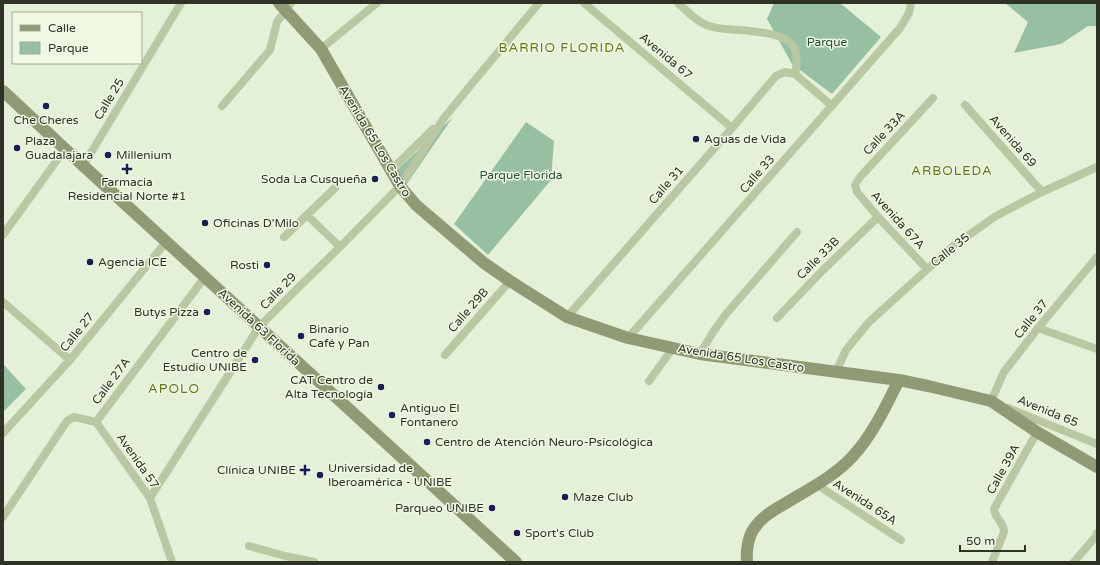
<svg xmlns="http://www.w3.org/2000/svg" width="1100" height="565" viewBox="0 0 1100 565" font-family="'Varela Round',sans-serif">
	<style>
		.green { fill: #97bfa2 }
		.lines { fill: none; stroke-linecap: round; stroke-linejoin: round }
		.street { stroke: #b9c8a3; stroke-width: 8 }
		.secondary { stroke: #909b75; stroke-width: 12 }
		.poi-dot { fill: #1c1b54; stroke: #eef8e2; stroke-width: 1.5 }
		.labels { text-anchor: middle; stroke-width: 3; stroke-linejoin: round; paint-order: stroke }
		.park-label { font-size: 12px; fill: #295135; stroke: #eef8e2 }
		.street-label { font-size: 12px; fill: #2f3325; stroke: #eef8e2 }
		.poi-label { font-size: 12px; fill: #2f3325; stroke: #eef8e2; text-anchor: start }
		.neighbourhood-label { font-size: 13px; letter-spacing: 1px; fill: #66761e; stroke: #eef8e2 }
	</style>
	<rect width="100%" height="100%" fill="#e4f0d7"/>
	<path class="green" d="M774,3h66l41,34 -49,57 -40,-30 -25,-45z
		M1005,3h92v23h-9l-27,18 -47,9 14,-31z
		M453,117l-47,68 -9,-15z
		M526,122l28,19 -3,39 -63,75 -34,-31z
		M3,364l23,25 -23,23z"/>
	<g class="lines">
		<path class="street" d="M584,3l148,125
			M678,3c11,10 21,21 35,24 21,6 77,-1 83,26 2,7 0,15 -1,21
			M321,49l56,-46
			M965,105l77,87
			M222,106l48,-56 7,-28 14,-19
			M83,166l98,-163
			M391,170l42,-41
			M307,215l33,32
			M3,235l62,-86
			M284,237l51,-49
			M927,269l-49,-52 -21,-25 -2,-7 5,-8 73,-79
			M3,302l67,58
			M567,317l165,-189 44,-52 9,-4 10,2 37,32
			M777,318l45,-47 56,-54
			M1038,328l59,21
			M628,338l272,-310 9,-15 2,-10
			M700,354l13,-22 13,-18 71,-82
			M445,355l65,-74
			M836,372l10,-22 23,-28 84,-76 43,-30 46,-24 55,-25
			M649,381l24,-33
			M996,403l-5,-2 13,-29 34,-44 59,-71
			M1008,408l89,36
			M96,422l109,-145
			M96,422l54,76 22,64
			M3,433l67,-73 96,-118
			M816,484l85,56
			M150,498l109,-171 40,-40 41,-40 60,-61 44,-68 31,-38 64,-77
			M3,517l64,-96 7,-4 22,5
			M249,546l36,10 29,6
			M992,562l12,-30c0,-10 -9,-13 -10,-23l43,-77
			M1074,562l22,-26 1,-3"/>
		<path class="secondary" d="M279,3l42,46 79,137 16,19 68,58 26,18 57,36 61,21 72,16 199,26 29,6 63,15 46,31 60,35
			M3,91l62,58 451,413
			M747,562c-1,-10 1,-24 6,-32 8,-13 21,-20 33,-27 23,-14 49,-27 67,-47 20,-22 33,-50 46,-76"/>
	</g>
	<g class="poi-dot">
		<circle cx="46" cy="106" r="4"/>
		<circle cx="696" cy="139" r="4"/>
		<circle cx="17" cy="148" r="4"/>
		<circle cx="108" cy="155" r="4"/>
		<path d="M125 163h4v4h4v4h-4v4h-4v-4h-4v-4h4z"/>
		<circle cx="375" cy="179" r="4"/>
		<circle cx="205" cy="223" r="4"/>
		<circle cx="90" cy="262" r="4"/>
		<circle cx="267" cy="265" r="4"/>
		<circle cx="207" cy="312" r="4"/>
		<circle cx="301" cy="336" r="4"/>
		<circle cx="255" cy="360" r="4"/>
		<circle cx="381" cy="387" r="4"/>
		<circle cx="392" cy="415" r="4"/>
		<circle cx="427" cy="442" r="4"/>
		<path d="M303 464h4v4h4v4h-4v4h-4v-4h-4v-4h4z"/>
		<circle cx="320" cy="475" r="4"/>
		<circle cx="565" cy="497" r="4"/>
		<circle cx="492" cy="508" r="4"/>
		<circle cx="517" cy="533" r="4"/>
	</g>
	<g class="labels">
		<g class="park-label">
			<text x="827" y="46">Parque</text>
			<text x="521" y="179">Parque Florida</text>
		</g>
		<g class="street-label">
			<text transform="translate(666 56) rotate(40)" y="4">Avenida 67</text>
			<text transform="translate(109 99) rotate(-59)" y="4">Calle 25</text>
			<text transform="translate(884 133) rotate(-47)" y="4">Calle 33A</text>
			<text transform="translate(375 141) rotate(59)" y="4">Avenida 65 Los Castro</text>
			<text transform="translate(1013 141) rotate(49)" y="4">Avenida 69</text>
			<text transform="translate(757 174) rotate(-49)" y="4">Calle 33</text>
			<text transform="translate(666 185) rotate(-49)" y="4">Calle 31</text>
			<text transform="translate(898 220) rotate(48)" y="4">Avenida 67A</text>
			<text transform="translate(950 250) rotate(-39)" y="4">Calle 35</text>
			<text transform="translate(818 258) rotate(-45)" y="4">Calle 33B</text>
			<text transform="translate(278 291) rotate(-46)" y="4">Calle 29</text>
			<text transform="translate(468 310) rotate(-49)" y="4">Calle 29B</text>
			<text transform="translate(1031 319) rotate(-51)" y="4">Calle 37</text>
			<text transform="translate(259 327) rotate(43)" y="4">Avenida 63 Florida</text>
			<text transform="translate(77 332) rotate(-51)" y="4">Calle 27</text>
			<text transform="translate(741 358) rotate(9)" y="4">Avenida 65 Los Castro</text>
			<text transform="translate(111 381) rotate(-53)" y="4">Calle 27A</text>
			<text transform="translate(1048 411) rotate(22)" y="4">Avenida 65</text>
			<text transform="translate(138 461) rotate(55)" y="4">Avenida 57</text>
			<text transform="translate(1003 469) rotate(-61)" y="4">Calle 39A</text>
			<text transform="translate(865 502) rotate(33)" y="4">Avenida 65A</text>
		</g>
		<g class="poi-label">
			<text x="46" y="124" text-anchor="middle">Che Cheres</text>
			<text x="704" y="143">Aguas de Vida</text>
			<text x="25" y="145">Plaza<tspan x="25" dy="14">Guadalajara</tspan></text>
			<text x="116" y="159">Millenium</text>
			<text x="367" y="183" text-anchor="end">Soda La Cusqueña</text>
			<text x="127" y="186" text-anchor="middle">Farmacia<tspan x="127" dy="14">Residencial Norte #1</tspan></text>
			<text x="213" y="227">Oficinas D'Milo</text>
			<text x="98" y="266">Agencia ICE</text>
			<text x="259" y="269" text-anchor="end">Rosti</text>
			<text x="199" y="316" text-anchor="end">Butys Pizza</text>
			<text x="309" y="333">Binario<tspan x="309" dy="14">Café y Pan</tspan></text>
			<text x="247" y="357" text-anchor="end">Centro de<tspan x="247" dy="14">Estudio UNIBE</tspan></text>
			<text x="373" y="384" text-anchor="end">CAT Centro de<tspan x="373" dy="14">Alta Tecnología</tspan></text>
			<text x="400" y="412">Antiguo El<tspan x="400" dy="14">Fontanero</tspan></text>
			<text x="435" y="446">Centro de Atención Neuro-Psicológica</text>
			<text x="328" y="472">Universidad de<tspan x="328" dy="14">Iberoamérica - UNIBE</tspan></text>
			<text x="296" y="474" text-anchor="end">Clínica UNIBE</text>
			<text x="573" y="501">Maze Club</text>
			<text x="484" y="512" text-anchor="end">Parqueo UNIBE</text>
			<text x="525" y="537">Sport's Club</text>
		</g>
		<g class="neighbourhood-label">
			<text x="562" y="52">BARRIO FLORIDA</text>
			<text x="952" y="175">ARBOLEDA</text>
			<text x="174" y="393">APOLO</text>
		</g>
	</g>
	<rect width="1100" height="565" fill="none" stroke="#2f3325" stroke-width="8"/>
	<rect x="12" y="12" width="130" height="52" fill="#eef8e2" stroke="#a2a996"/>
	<rect x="20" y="25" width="20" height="6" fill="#909b75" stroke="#a2a996"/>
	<text x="48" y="32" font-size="12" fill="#2f3325">Calle</text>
	<rect x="20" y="42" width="20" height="12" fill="#97bfa2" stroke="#a2a996"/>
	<text x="48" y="52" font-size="12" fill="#2f3325">Parque</text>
	<path d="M960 545v6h65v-6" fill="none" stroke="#2f3325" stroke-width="2"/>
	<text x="966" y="545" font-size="12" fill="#2f3325" stroke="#eef8e2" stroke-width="3" paint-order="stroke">50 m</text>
</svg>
